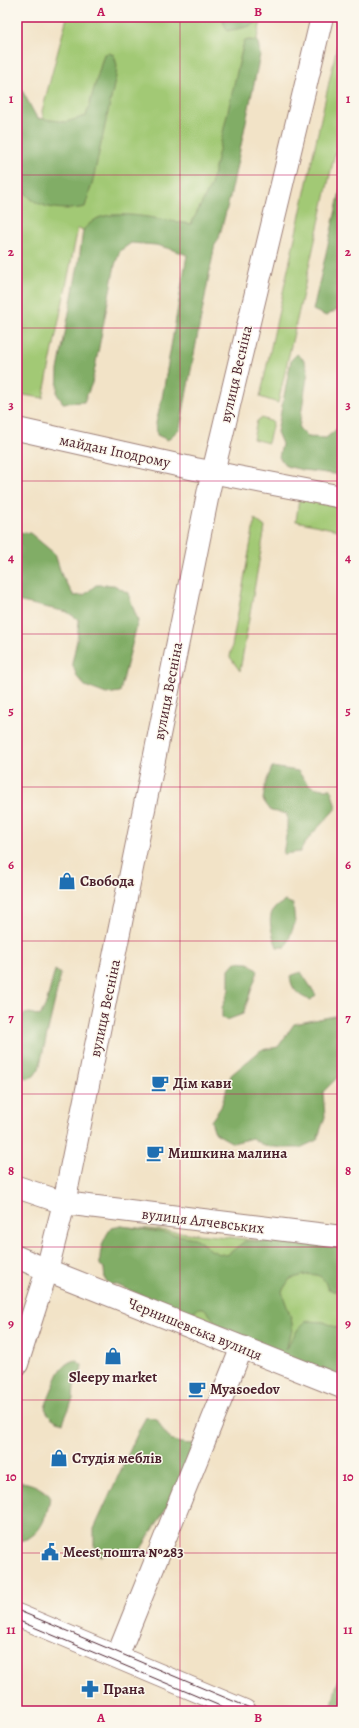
<svg xmlns="http://www.w3.org/2000/svg" width="359" height="1728" viewBox="0 0 359 1728" font-family="Alegreya,serif">
	<style>
		.green { fill: #a2c974; stroke: #767450 }
		.forest { fill: #81ad66; stroke: #666648 }
		.lines { fill: none; stroke-linecap: round; stroke-linejoin: round }
		.minor-casing { stroke: #9e8179; stroke-width: 24 }
		.major-casing { stroke: #9e8179; stroke-width: 24 }
		.minor { stroke: #fff; stroke-width: 22 }
		.major { stroke: #fff; stroke-width: 22 }
		.tram { stroke: #4a1f2b; stroke-width: 1 }
		.grid { fill: none; stroke: #c2185b; stroke-width: 1; stroke-opacity: 0.55 }
		.labels { text-anchor: middle; stroke-width: 3; stroke-linejoin: round; paint-order: stroke }
		.street-label { font-size: 15px; fill: #4a1f2b; stroke: #fbf7ec }
		.poi-label { font-size: 15px; font-weight: bold; fill: #4a1f2b; stroke: #fbf7ec; text-anchor: start }
		.neatline { fill: none; stroke: #c2185b; stroke-width: 1.5 }
		.grid-label { font-size: 13px; text-anchor: middle; font-weight: bold; fill: #c2185b }
	</style>
	<rect width="100%" height="100%" fill="#fbf7ec"/>
	<filter id="ink" filterUnits="userSpaceOnUse"><feTurbulence type="fractalNoise" baseFrequency=".025" numOctaves="2"/><feDisplacementMap in="SourceGraphic" scale="8" xChannelSelector="R" yChannelSelector="G"/><feConvolveMatrix kernelMatrix="1 2 1 2 8 2 1 2 1" color-interpolation-filters="sRGB"/></filter>
	<filter id="wash" filterUnits="userSpaceOnUse"><feTurbulence type="fractalNoise" baseFrequency=".012" numOctaves="4" result="noise"/><feDisplacementMap in="SourceGraphic" scale="16" xChannelSelector="R" yChannelSelector="G"/><feGaussianBlur stdDeviation="0.9" result="paint"/><feColorMatrix in="noise" values="0 0 0 0 0 0 0 0 0 0 0 0 0 0 0 0 0 1.4 0 .05"/><feComposite in="paint" operator="in"/></filter>
	<g filter="url(#wash)">
		<rect width="100%" height="100%" fill="#f2e3c7"/>
		<path class="green" d="M67,17h34l14,3 1,-3h146l-46,199 -1,28 -132,-14 -5,-2 -35,170 -26,-4v-175l7,-28 30,-2 -12,-78z
			M342,23v99l-64,281 -18,-6z
			M261,418l12,4 -5,21 -15,-4 4,-18z
			M299,499l43,8v24l-46,-10z
			M255,519l10,8 -25,144 -10,-14z
			M120,1226l222,23v123l-68,-26 -169,-68z"/>
		<path class="forest" d="M226,17h34c-5,12 -23,11 -33,14l-4,-10z
			M249,40l9,1 2,14 -29,138 -12,45 -4,6 -35,184 -12,12 -11,-5 -1,-12 6,-25 25,-143 -13,-5 -18,-5 -25,-2 -11,8 -5,14 -23,118 -8,19 -21,1 -6,-9 1,-24 21,-110 4,-30c4,-4 9,-9 15,-12 23,-9 68,3 93,6l20,-39 33,-144z
			M109,53l5,2 3,10 -1,11 -23,104 -8,27c-19,4 -49,3 -61,-16 -4,-6 -2,-18 -7,-27v-83l20,37 29,4 20,-6 18,-62z
			M342,183v124l-16,9 -13,-6z
			M297,354l7,6 4,11 -9,57 9,9 18,1 12,-10 4,-6v53l-39,-5 -17,-4 -7,-9 3,-13 -5,-12 14,-72z
			M17,532l13,1 25,21 7,22 12,20 10,-1 12,-10h18l14,8 10,28 -18,71 -14,2 -21,-8 -8,-9 -5,-14 5,-23 2,-20 -12,-8 -50,-11z
			M272,767l26,4c11,15 13,18 33,18l5,19c-12,15 -28,27 -36,44l-17,2 4,-23v-17l-16,-3 -8,-11 2,-15z
			M285,901l8,3 2,19 -9,24h-9c-4,-11 -11,-28 -3,-38 2,-3 8,-6 11,-8z
			M235,962l14,1 9,8 -15,43 -16,6 -5,-3v-9l7,-18v-21z
			M55,970l6,4 -22,95 -5,7 -7,3 -10,-7c0,-19 -3,-40 4,-57l9,-2 10,3 6,-12z
			M301,972l15,23 -5,5c-12,-3 -20,-11 -21,-24z
			M342,1011v62l-19,19 2,25 -8,23 -17,8h-15l-21,-2 -12,-8 -19,5 -18,-10 -4,-12 10,-14 10,-32 30,-25 17,-3 16,-23 45,-9z
			M122,1226l73,12 16,12 6,3 10,2 18,-14 97,5v45h-9l-6,-3c-4,-20 -23,-13 -37,-9l-8,12c2,10 12,30 10,37 0,7 -5,15 -7,22l13,-21 8,-8 18,1 18,8v51l-83,-30 -20,-17 -20,-8 -15,-18h-5l-12,7 -70,-30 -7,-1 -5,-4 -1,-11 -4,-4c-1,-14 3,-26 11,-37z
			M75,1360l7,5 -1,7 -7,14 -1,13 -10,24c-10,-3 -14,-6 -18,-15 2,-7 5,-12 7,-19 6,-13 8,-25 23,-29z
			M146,1417l11,2c11,21 13,24 37,25l-11,37 -44,71 -5,3 -9,-5 -24,6 -7,-9v-18l46,-101z
			M21,1482c11,1 21,6 29,14 -2,19 -10,44 -33,45v-51z
			M342,1672v39h-6l-4,-6 4,-18z"/>
	</g>
	<g filter="url(#ink)">
		<g class="lines">
			<g class="minor-casing">
				<path id="minor" d="M17,429l178,40 147,28
					M17,1187l47,16 278,34
					M17,1257l30,13 295,117
					M17,1615l228,96
					M117,1657l125,-310"/>
			</g>
			<g class="major-casing">
				<path id="major" d="M17,1364l30,-94 17,-67 145,-714 113,-472"/>
			</g>
			<use href="#minor" class="minor"/>
			<use href="#major" class="major"/>
			<path class="tram" d="M17,1610l240,101
				M17,1620l215,91"/>
		</g>
	</g>
	<path class="grid" d="M180,17v1694M17,175h325M17,328h325M17,481h325M17,634h325M17,787h325M17,941h325M17,1094h325M17,1247h325M17,1400h325M17,1553h325"/>
	<defs>
		<g id="shop-bare" transform="scale(1.38)"><path d="M-5-2.5h2.3a2.7 3.5 0 0 1 5.4 0H5L5.5 6h-11ZM-1.5-2.5h3a1.5 2.3 0 0 0-3 0Z" fill="#1f6fb2" stroke="#fbf7ec" stroke-width="2.5" paint-order="stroke"/></g>
		<g id="cafe-bare" transform="scale(1.38)"><path d="M-5.5-4.5H6V0H3Q3 3.5 0 3.5H-2.5Q-5.5 3.5-5.5 0ZM3-3.2v2h1.7v-2ZM-6 4.5H4V6H-6Z" fill="#1f6fb2" stroke="#fbf7ec" stroke-width="2.5" paint-order="stroke"/></g>
		<g id="civic-bare" transform="scale(1.38)"><path d="M-.6-6.5H3V-4.5H.6V-3L4-1V1h2V6H-6V1h2V-1L-.6-3ZM-1.2 2.5V6h2.4V2.5Z" fill="#1f6fb2" stroke="#fbf7ec" stroke-width="2.5" paint-order="stroke"/></g>
		<g id="pharmacy-bare" transform="scale(1.38)"><path d="M-2-6h4v4h4v4h-4v4h-4v-4h-4v-4h4Z" fill="#1f6fb2" stroke="#fbf7ec" stroke-width="2.5" paint-order="stroke"/></g>
	</defs>
	<g fill-rule="evenodd">
		<use href="#shop-bare" x="67" y="881"/>
		<use href="#cafe-bare" x="160" y="1083"/>
		<use href="#cafe-bare" x="155" y="1153"/>
		<use href="#shop-bare" x="113" y="1356"/>
		<use href="#cafe-bare" x="197" y="1389"/>
		<use href="#shop-bare" x="59" y="1458"/>
		<use href="#civic-bare" x="50" y="1552"/>
		<use href="#pharmacy-bare" x="90" y="1689"/>
	</g>
	<g class="labels">
		<g class="street-label">
			<text transform="translate(236 374) rotate(-77)" y="5">вулиця Весніна</text>
			<text transform="translate(115 451) rotate(12)" y="5">майдан Іподрому</text>
			<text transform="translate(168 691) rotate(-79)" y="5">вулиця Весніна</text>
			<text transform="translate(105 1008) rotate(-78)" y="5">вулиця Весніна</text>
			<text transform="translate(203 1221) rotate(7)" y="5">вулиця Алчевських</text>
			<text transform="translate(195 1329) rotate(22)" y="5">Чернишевська вулиця</text>
		</g>
		<g class="poi-label">
			<text x="80" y="886">Свобода</text>
			<text x="173" y="1088">Дім кави</text>
			<text x="168" y="1158">Мишкина малина</text>
			<text x="113" y="1382" text-anchor="middle">Sleepy market</text>
			<text x="210" y="1394">Myasoedov</text>
			<text x="72" y="1463">Студія меблів</text>
			<text x="63" y="1557">Meest пошта №283</text>
			<text x="103" y="1694">Прана</text>
		</g>
	</g>
	<rect width="359" height="1728" fill="none" stroke="#fbf7ec" stroke-width="44"/>
	<rect x="22" y="22" width="315" height="1684" class="neatline"/>
	<g class="grid-label">
		<text x="101" y="16">A</text>
		<text x="258" y="16">B</text>
		<text x="11" y="103">1</text>
		<text x="348" y="103">1</text>
		<text x="11" y="256">2</text>
		<text x="348" y="256">2</text>
		<text x="11" y="409">3</text>
		<text x="348" y="409">3</text>
		<text x="11" y="562">4</text>
		<text x="348" y="562">4</text>
		<text x="11" y="715">5</text>
		<text x="348" y="715">5</text>
		<text x="11" y="869">6</text>
		<text x="348" y="869">6</text>
		<text x="11" y="1022">7</text>
		<text x="348" y="1022">7</text>
		<text x="11" y="1175">8</text>
		<text x="348" y="1175">8</text>
		<text x="11" y="1328">9</text>
		<text x="348" y="1328">9</text>
		<text x="11" y="1481">10</text>
		<text x="348" y="1481">10</text>
		<text x="11" y="1634">11</text>
		<text x="348" y="1634">11</text>
		<text x="101" y="1722">A</text>
		<text x="258" y="1722">B</text>
	</g>
</svg>
